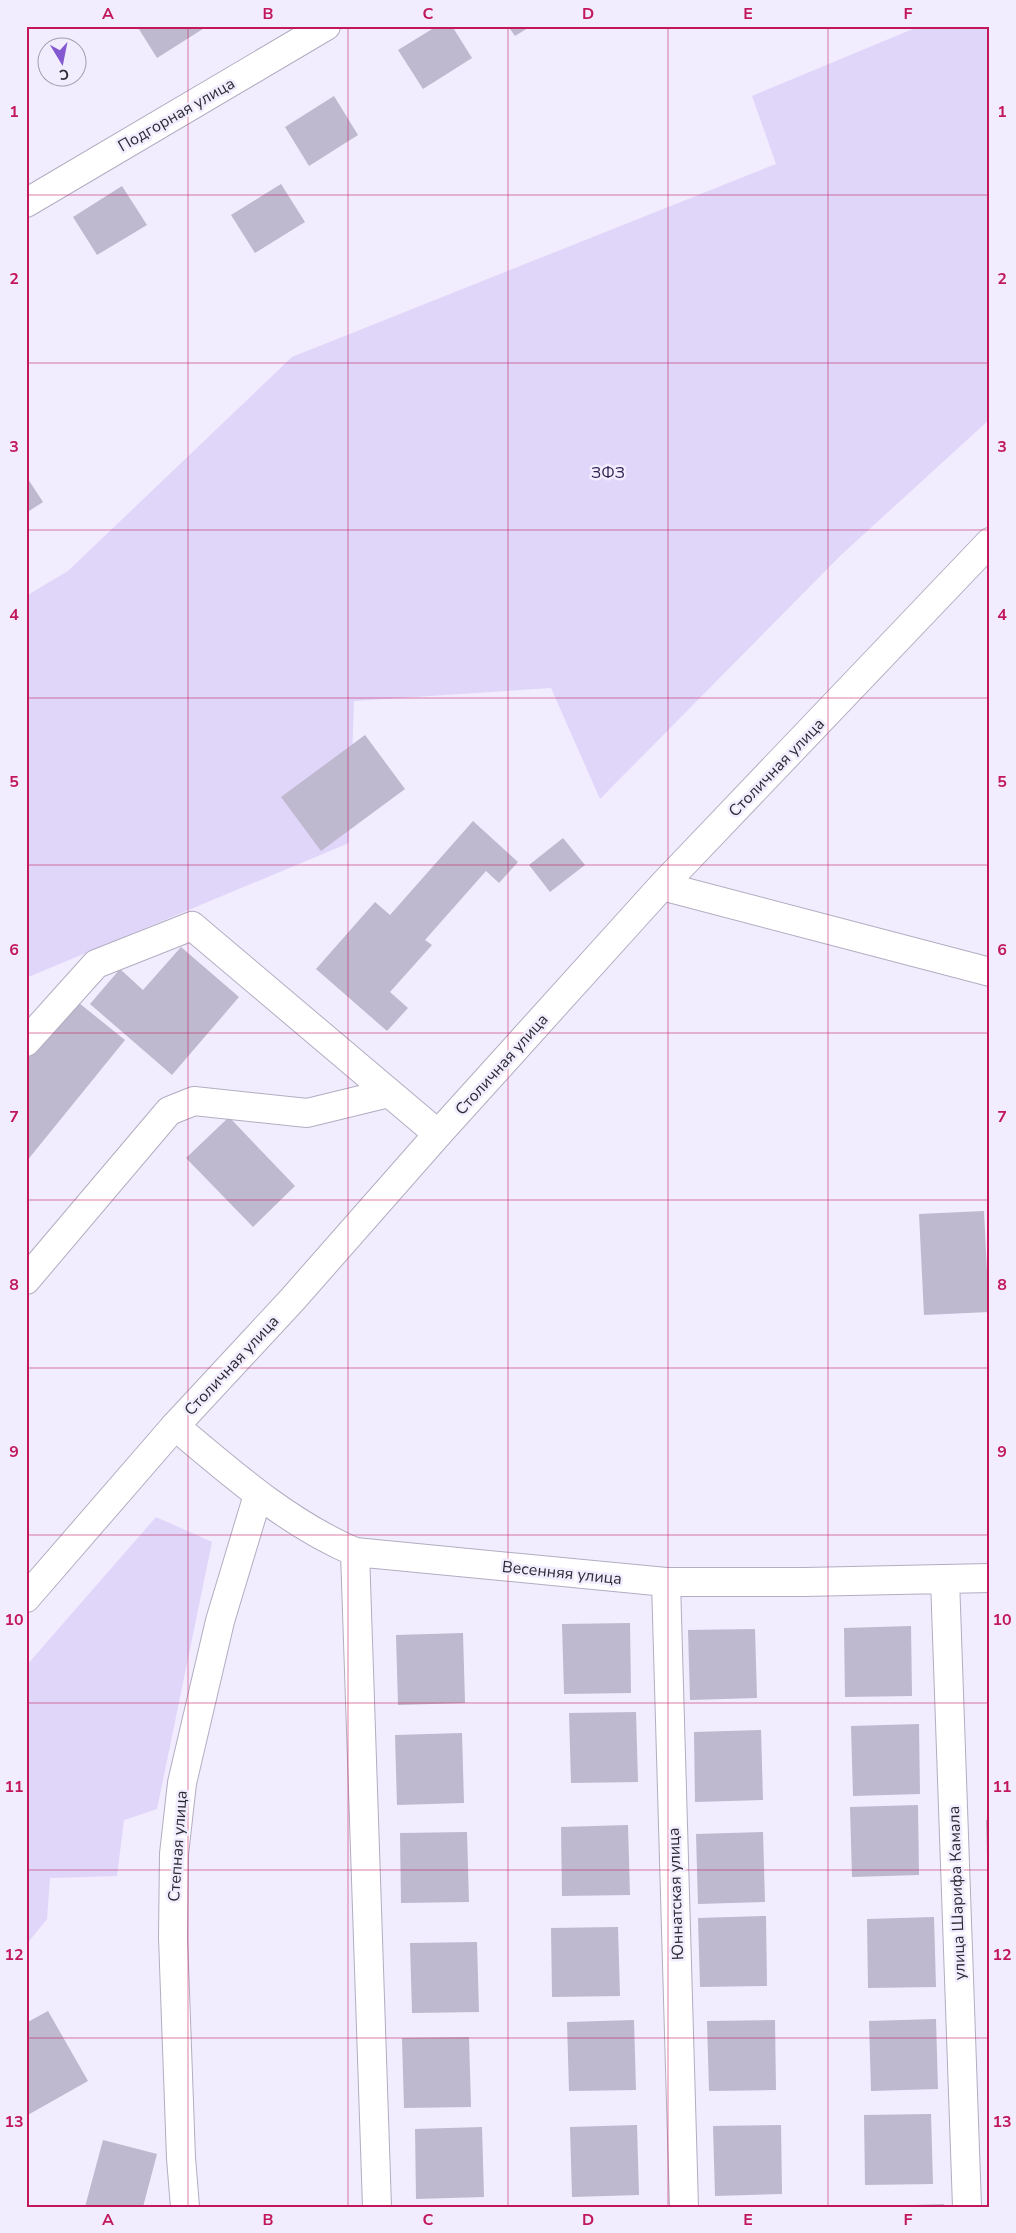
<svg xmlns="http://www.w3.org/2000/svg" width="1016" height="2233" viewBox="0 0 1016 2233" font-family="'Nunito Sans',sans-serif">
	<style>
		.green { fill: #dfd6fa }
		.building { fill: #beb9ce }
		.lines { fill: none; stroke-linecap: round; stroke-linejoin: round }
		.minor-casing { stroke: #b2adc1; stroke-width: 30 }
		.major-casing { stroke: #b2adc1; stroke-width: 30 }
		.minor { stroke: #fff; stroke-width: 28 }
		.major { stroke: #fff; stroke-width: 28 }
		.grid { fill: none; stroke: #c2185b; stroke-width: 1; stroke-opacity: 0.55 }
		.labels { text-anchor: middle; stroke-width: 5; stroke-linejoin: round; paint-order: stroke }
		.street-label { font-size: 16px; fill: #2d2b33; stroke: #f1ecfe }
		.park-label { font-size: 16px; fill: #301f50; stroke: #f1ecfe }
		.neatline { fill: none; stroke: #c2185b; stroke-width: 2 }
		.grid-label { font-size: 16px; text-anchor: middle; font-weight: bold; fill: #c2185b }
	</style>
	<rect width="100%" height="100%" fill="#f1ecfe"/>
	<path class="green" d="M920,26h70v393l-149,136 -241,244 -49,-111 -197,13 -5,142 -323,135v-382l42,-25 224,-214 484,-193 -24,-68z
		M156,1517l56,25 -55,267 -33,11 -7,56 -67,2 -3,41 -21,26v-279z"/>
	<path class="building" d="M137,26h69v1l-49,31z
		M437,26h15l20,32 -49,31 -25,-39z
		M508,26h23l-16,10z
		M334,96l24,39 -49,31 -24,-39z
		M281,184l24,38 -50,31 -24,-38z
		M122,186l25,39 -50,30 -24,-38z
		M26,476l17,26 -17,11z
		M365,735l40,54 -84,62 -40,-54z
		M473,821l45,41 -19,21 -13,-12 -61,69 7,5 -42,47 18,16 -21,23 -71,-62 59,-67 15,13z
		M563,838l22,27 -35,27 -21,-27z
		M181,947l58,50 -67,78 -82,-71 30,-35 23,21z
		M74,999l51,41 -99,122v-104z
		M229,1117l66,69 -42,41 -67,-69z
		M984,1211l5,101 -65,3 -5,-101z
		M630,1623l1,70 -67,1 -2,-70z
		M911,1626l1,70 -67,1 -1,-69z
		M755,1629l2,69 -67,2 -2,-70z
		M463,1633l2,70 -67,2 -2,-70z
		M636,1712l2,70 -67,1 -2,-70z
		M919,1724l1,70 -67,2 -2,-70z
		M761,1730l2,70 -68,2 -1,-70z
		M462,1733l2,70 -67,2 -2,-70z
		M918,1805l1,70 -67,2 -2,-70z
		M986,1820h4v70h-2z
		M628,1825l2,70 -68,1 -1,-69z
		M467,1832l2,70 -68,1 -1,-70z
		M763,1832l2,70 -67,2 -2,-70z
		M766,1916l1,70 -67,1 -2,-69z
		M934,1917l2,70 -68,1 -1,-69z
		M618,1927l2,69 -68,1 -1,-69z
		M477,1942l2,70 -67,1 -2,-70z
		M48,2011l40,70 -62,35v-93z
		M936,2019l2,70 -67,2 -2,-70z
		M634,2020l2,70 -67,1 -2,-69z
		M775,2020l1,70 -67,1 -2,-70z
		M469,2037l2,70 -67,1 -2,-70z
		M931,2114l2,70 -68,1 -1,-70z
		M637,2125l2,70 -67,2 -2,-70z
		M781,2125l1,69 -67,2 -2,-70z
		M482,2127l2,70 -68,2 -1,-70z
		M103,2140l54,14 -14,53h-58z
		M944,2204v3h-30v-2z"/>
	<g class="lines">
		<g class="minor-casing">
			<path id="minor" d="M26,203l300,-177
				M26,1042l70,-78 96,-38 246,208
				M26,1280l143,-169 25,-10 113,12 82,-20
				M175,1426c56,47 112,97 180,126l311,30h138l186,-4
				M355,1552l22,655
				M945,1579l22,628
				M666,1582l18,625
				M185,2207l-4,-49 -8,-221 1,-83 8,-71 38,-162 38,-126"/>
		</g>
		<g class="major-casing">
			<path id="major" d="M662,886l328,86
				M26,1598l149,-172 117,-126 146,-166 224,-248 328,-344"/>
		</g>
		<use href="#minor" class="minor"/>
		<use href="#major" class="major"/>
	</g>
	<path class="grid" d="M188,26v2181M348,26v2181M508,26v2181M668,26v2181M828,26v2181M26,195h964M26,363h964M26,530h964M26,698h964M26,865h964M26,1033h964M26,1200h964M26,1368h964M26,1535h964M26,1703h964M26,1870h964M26,2038h964"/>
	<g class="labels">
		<g class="street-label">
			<text transform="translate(176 114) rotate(-30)" y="6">Подгорная улица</text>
			<text transform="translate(776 767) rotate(-46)" y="6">Столичная улица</text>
			<text transform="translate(501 1064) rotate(-48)" y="6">Столичная улица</text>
			<text transform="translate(231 1365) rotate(-47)" y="6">Столичная улица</text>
			<text transform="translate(562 1572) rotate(6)" y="6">Весенняя улица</text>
			<text transform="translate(177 1846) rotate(-86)" y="6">Степная улица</text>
			<text transform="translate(956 1893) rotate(-92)" y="6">улица Шарифа Камала</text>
			<text transform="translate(675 1894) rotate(-92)" y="6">Юннатская улица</text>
		</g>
		<g class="park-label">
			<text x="608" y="478">ЗФЗ</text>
		</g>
	</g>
	<rect width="1016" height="2233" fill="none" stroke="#f1ecfe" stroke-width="55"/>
	<g transform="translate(62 62) rotate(170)"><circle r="24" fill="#f1ecfe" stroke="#a39fad"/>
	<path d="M0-4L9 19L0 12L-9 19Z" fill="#8458d1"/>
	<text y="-8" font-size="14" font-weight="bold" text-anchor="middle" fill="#2d2b33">С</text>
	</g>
	<rect x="28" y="28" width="960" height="2178" class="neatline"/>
	<g class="grid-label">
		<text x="108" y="19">A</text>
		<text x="268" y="19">B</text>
		<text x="428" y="19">C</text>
		<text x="588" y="19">D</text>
		<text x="748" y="19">E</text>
		<text x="908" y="19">F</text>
		<text x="14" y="117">1</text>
		<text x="1002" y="117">1</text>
		<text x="14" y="284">2</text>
		<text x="1002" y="284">2</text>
		<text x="14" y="452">3</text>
		<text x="1002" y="452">3</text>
		<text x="14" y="620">4</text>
		<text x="1002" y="620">4</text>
		<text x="14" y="787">5</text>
		<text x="1002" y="787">5</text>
		<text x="14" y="955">6</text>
		<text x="1002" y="955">6</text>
		<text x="14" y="1122">7</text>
		<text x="1002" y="1122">7</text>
		<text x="14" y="1290">8</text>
		<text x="1002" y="1290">8</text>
		<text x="14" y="1457">9</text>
		<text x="1002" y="1457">9</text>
		<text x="14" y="1625">10</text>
		<text x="1002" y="1625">10</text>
		<text x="14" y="1792">11</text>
		<text x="1002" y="1792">11</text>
		<text x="14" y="1960">12</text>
		<text x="1002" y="1960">12</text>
		<text x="14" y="2127">13</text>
		<text x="1002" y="2127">13</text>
		<text x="108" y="2225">A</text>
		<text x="268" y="2225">B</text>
		<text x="428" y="2225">C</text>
		<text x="588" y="2225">D</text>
		<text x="748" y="2225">E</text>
		<text x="908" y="2225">F</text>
	</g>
</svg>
